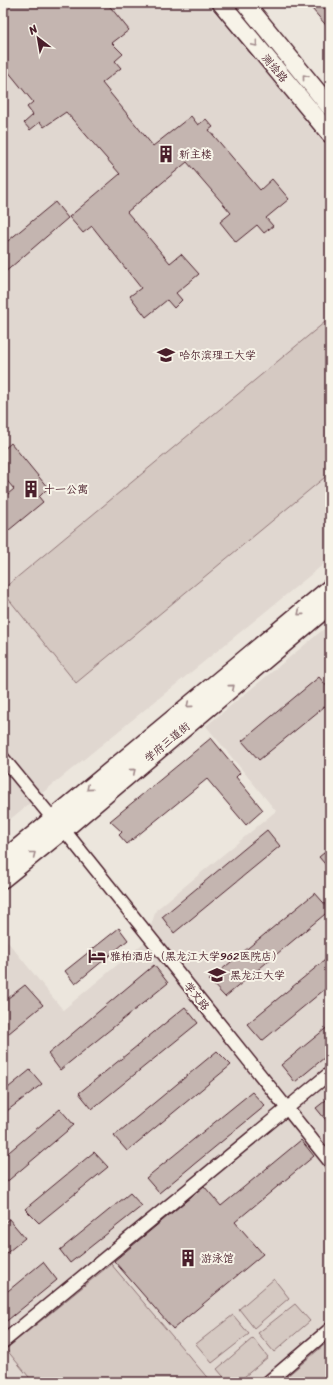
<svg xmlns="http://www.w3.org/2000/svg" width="333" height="1385" viewBox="0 0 333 1385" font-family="Sriracha,'LXGW WenKai TC',sans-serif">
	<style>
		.built { fill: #e0d7d0 }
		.green { fill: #d5c9c2; stroke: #907476 }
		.building { fill: #c4b5b0; stroke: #4a1f2b }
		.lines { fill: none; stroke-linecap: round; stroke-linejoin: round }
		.street-casing { stroke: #4a1f2b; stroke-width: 15 }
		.secondary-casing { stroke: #4a1f2b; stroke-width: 20 }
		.street { stroke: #f7f3e8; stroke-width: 12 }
		.secondary { stroke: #f7f3e8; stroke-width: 17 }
		.oneway { stroke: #a0898a }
		.labels { text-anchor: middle; stroke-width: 4; stroke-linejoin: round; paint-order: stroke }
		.street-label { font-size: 11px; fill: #4a1f2b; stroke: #f7f3e8 }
		.poi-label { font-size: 11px; fill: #4a1f2b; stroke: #f7f3e8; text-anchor: start }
	</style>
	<rect width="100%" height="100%" fill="#ece6dd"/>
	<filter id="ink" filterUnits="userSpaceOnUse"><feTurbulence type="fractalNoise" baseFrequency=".025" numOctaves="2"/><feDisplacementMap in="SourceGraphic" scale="8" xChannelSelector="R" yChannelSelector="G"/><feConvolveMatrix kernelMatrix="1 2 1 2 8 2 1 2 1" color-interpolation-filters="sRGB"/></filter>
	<g filter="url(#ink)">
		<path class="built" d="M3,3h203l45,51 79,97v408l-327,266z
			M330,624v758h-327v-446l60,74 83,-69 10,-31 120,-99 -70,-85z"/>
		<path class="green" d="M325,322l5,6v145l-254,210 -73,-91v-3z
			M111,1264l100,118h-178l-27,-33z
			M274,1279l15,19 -35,30 -15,-19z
			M295,1304l15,17 -36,31 -16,-19z
			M233,1315l16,19 -37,29 -16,-19z
			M253,1338l15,19 -30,25h-10l-11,-13z
			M330,1340v42h-50z"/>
		<path class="building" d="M3,3h104l22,27 -17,13 11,11 -8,7 6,7 -19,15 51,63 38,-30 7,9 8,-6 7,8 -4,3 51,60 12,-11 17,20 -23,19 7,8 -9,7 -7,-8 -21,17 -16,-20 11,-9 -44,-51 -60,50 43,51 11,-9 18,20 -23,19 6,7 -8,8 -7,-8 -21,17 -16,-21 11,-8 -49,-62 -9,7 -14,-16 51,-43 -54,-62 -22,15 -4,-5 -10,8 -6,-7 9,-8 -6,-8 6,-5 -30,-37z
			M307,3h23v27z
			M55,202l13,16 -65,56v-29z
			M11,443l37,45 -9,9 4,5 -40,33v-37l11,-9 -11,-13v-26z
			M319,677l11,13v12l-71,58 -17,-19z
			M211,738l29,35 -4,4 27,33 -17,15 -39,-46 -80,65 -8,-9 3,-3 -12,-11z
			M267,830l13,16 -106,87 -12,-16z
			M330,848v22l-11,-13z
			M315,893l15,17 -105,87 -16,-17z
			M119,928l9,12 -53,44 -10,-13z
			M330,956v29l-68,56 -15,-17z
			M154,965l14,18 -108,87 -12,-16z
			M25,985l18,20 -40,33v-36z
			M185,1007l13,16 -106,86 -13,-16z
			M330,1025v28l-35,29 -14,-17z
			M217,1051l14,14 -104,86 -13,-15z
			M30,1070l12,14 -39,30v-22z
			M252,1092l13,14 -106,87 -13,-15z
			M330,1097v28l-14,-17z
			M60,1109l14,16 -71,60v-28z
			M301,1140l13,16 -79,66 28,32 -90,75 -59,-68 90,-75 17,20z
			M94,1152l14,15 -69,56 -14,-14z
			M130,1193l12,13 -72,57 -10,-13z
			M9,1219l16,19 -22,18v-32z
			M43,1262l14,18 -54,44v-29z"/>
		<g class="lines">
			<g class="street-casing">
				<path id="street" d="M3,758l50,61
					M64,830l266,332
					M3,1342l327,-269
					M268,1382l62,-53"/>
			</g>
			<g class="secondary-casing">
				<path id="secondary" d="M221,3l109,131
					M245,3l85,104
					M3,860l327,-272
					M3,879l68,-55 259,-219"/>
			</g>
			<use href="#street" class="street"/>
			<use href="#secondary" class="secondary"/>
		</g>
		<defs><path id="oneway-chevron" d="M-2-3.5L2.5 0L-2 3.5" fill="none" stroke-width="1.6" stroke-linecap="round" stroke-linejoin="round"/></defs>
		<g class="oneway">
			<use href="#oneway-chevron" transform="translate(255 44) rotate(50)"/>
			<use href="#oneway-chevron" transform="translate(305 77) rotate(-129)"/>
			<use href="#oneway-chevron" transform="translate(300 613) rotate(140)"/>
			<use href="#oneway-chevron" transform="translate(232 687) rotate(-40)"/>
			<use href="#oneway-chevron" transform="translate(189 705) rotate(140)"/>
			<use href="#oneway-chevron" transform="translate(133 771) rotate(-40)"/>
			<use href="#oneway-chevron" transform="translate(89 788) rotate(140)"/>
			<use href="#oneway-chevron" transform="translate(33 854) rotate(-38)"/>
		</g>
	</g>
	<defs>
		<g id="building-bare" transform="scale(1.38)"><path d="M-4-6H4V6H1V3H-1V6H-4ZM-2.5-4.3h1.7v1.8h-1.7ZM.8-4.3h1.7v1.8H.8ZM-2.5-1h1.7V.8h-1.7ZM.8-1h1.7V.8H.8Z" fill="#4a1f2b" stroke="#f7f3e8" stroke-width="2.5" paint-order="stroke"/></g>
		<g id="university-bare" transform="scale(1.38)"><path d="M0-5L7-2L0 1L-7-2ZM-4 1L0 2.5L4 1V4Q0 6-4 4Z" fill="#4a1f2b" stroke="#f7f3e8" stroke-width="2.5" paint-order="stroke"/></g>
		<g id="hotel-bare" transform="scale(1.38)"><path d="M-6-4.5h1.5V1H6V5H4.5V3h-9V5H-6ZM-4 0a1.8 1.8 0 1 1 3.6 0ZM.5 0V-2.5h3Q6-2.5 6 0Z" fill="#4a1f2b" stroke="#f7f3e8" stroke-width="2.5" paint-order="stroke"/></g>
	</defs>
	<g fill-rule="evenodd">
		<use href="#building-bare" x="166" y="154"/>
		<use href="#university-bare" x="166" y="355"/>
		<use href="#building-bare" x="31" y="489"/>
		<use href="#hotel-bare" x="97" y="956"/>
		<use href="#university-bare" x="217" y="975"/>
		<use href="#building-bare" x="188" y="1258"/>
	</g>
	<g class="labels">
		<g class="street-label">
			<text transform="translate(275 68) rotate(50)" y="4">测绘路</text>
			<text transform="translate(167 742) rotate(-40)" y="4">学府三道街</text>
			<text transform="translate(197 996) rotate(51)" y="4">学文路</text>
		</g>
		<g class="poi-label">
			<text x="179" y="158">新主楼</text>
			<text x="179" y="359">哈尔滨理工大学</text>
			<text x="44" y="493">十一公寓</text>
			<text x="110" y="960">雅柏酒店（黑龙江大学962医院店）</text>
			<text x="230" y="979">黑龙江大学</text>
			<text x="201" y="1262">游泳馆</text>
		</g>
	</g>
	<rect width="333" height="1385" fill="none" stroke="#f7f3e8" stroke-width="16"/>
	<rect x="8" y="8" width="317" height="1369" fill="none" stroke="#4a1f2b" stroke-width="1.5" filter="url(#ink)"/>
	<g transform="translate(38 38) rotate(329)" stroke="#f7f3e8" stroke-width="3" paint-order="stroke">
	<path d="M0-3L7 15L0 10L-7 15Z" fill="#4a1f2b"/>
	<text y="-6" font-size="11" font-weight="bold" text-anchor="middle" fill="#4a1f2b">N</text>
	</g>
</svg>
